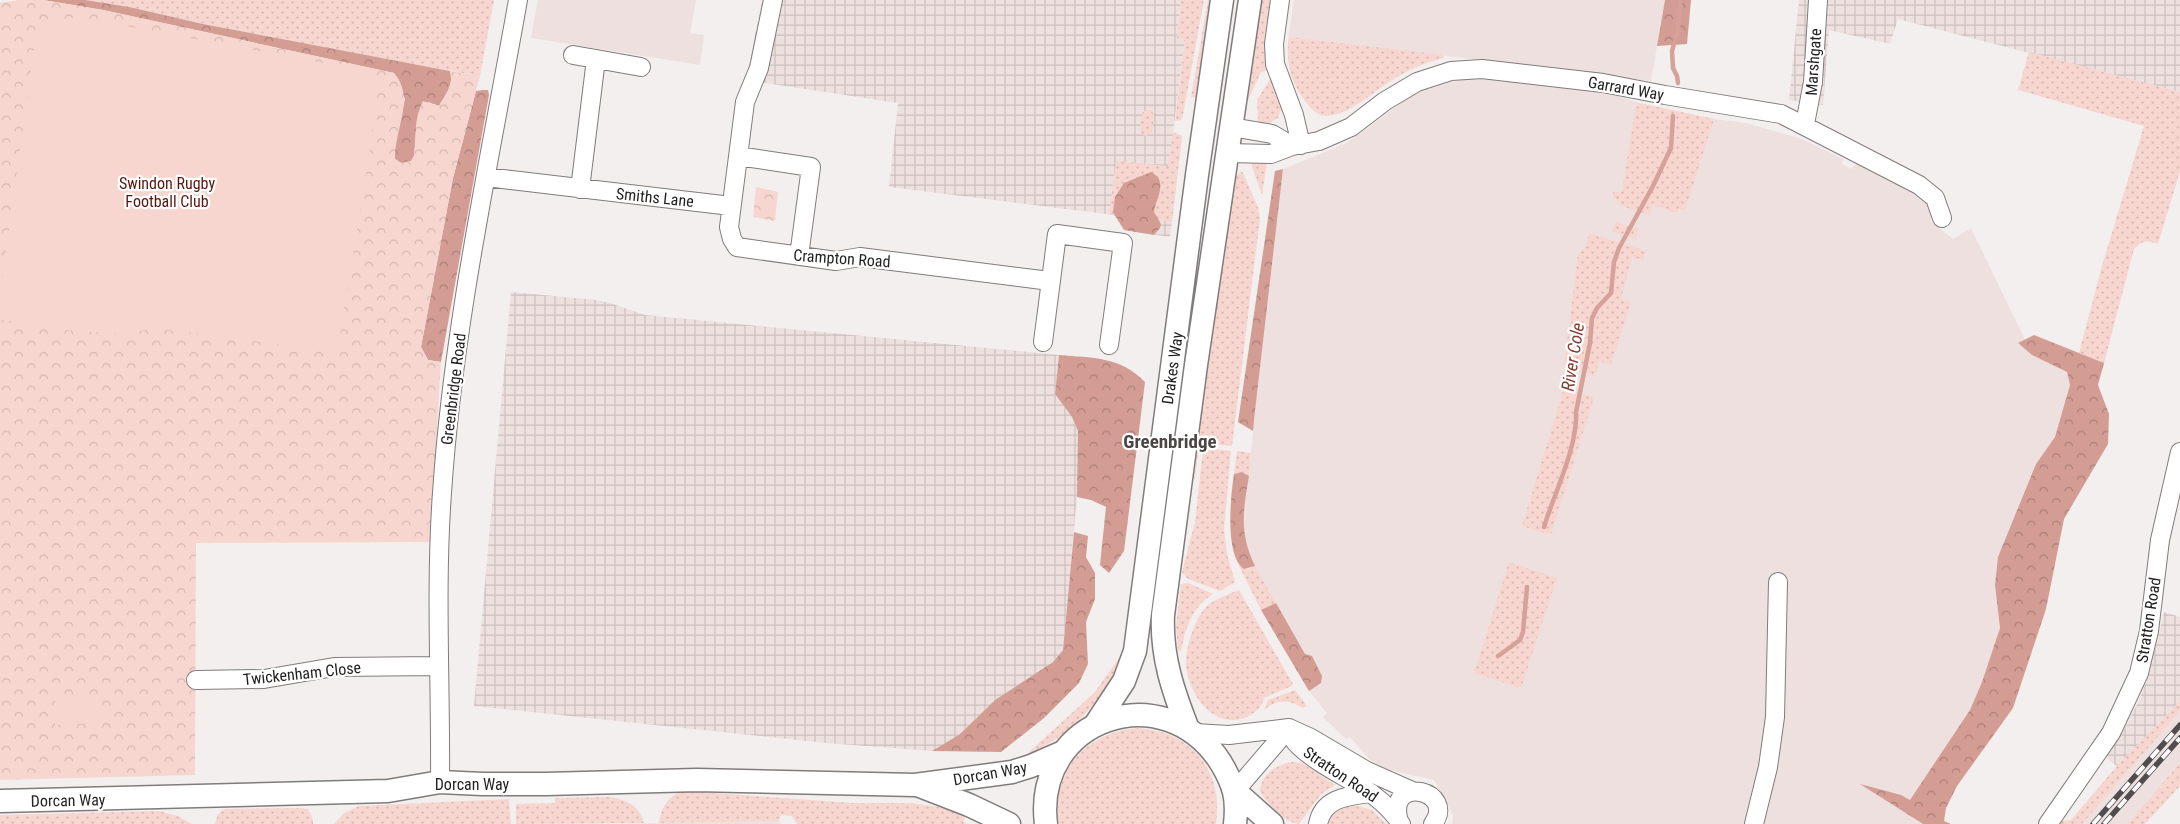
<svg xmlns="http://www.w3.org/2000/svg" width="2180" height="824" viewBox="0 0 2180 824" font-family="'Roboto Condensed',sans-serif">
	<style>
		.built { fill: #ede0de }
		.industrial { fill: url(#industrial-grid) }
		.grass { fill: url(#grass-dots) }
		.forest { fill: url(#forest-crowns) }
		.park { fill: url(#park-crowns) }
		.garden { fill: #f8d6d0 }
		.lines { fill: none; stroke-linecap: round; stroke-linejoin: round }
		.stream { stroke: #d6a198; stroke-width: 4.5 }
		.minor-casing { stroke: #807c7b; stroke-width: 20 }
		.major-casing { stroke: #807c7b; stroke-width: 25 }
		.minor { stroke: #fff; stroke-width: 18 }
		.major { stroke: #fff; stroke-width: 22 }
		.rail-casing { stroke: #4f4d4d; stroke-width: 5.5 }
		.rail { stroke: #fff; stroke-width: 4; stroke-dasharray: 11; stroke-linecap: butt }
		.labels { text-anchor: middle; stroke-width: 4.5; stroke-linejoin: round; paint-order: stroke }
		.street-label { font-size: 16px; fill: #211f1f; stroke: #fff }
		.park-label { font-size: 16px; fill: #571710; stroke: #fff }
		.water-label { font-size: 18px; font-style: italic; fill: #833f35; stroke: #fff }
		.quarter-label { font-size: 19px; font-weight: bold; fill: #4a4645; stroke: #fff }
	</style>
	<defs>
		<pattern id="industrial-grid" width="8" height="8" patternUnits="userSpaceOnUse" patternTransform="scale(1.25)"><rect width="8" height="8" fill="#ede0de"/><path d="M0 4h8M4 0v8" fill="none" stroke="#cbc0be"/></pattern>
		<pattern id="grass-dots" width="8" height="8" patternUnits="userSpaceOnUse" patternTransform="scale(1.25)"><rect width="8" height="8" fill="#f8d6d0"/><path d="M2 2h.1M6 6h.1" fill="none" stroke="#d4b7b2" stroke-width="1.8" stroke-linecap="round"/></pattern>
		<pattern id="forest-crowns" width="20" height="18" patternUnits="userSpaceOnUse" patternTransform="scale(1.25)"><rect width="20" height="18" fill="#d39d94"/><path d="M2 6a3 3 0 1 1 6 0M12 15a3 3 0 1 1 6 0" fill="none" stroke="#ab7f78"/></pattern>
		<pattern id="park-crowns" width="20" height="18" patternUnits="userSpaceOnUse" patternTransform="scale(1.25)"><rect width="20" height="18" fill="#f8d6d0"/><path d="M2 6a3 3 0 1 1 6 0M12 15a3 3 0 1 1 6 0" fill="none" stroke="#d4b7b2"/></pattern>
	</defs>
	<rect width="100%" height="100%" fill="#f3efee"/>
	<path class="built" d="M538,0h158l-6,33 14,2 -4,30 -169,-27z
		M1294,0h371l-14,81 -360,-44 -3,3z
		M1477,78h23l104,13 35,12 75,16 32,4 56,16 41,20 -1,5 9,5 5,-5 6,-3 64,38 6,13 -1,10 22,17 18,-11 54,112 -7,3 14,12 35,17 3,13 -15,52 -19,27 -41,121 5,43 -18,54 -12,28 -57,108 10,6h-471l1,-9 -19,-35 -49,-11 -15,-9 -20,-23 -4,2 -23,-22 4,-4 -18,-22 -48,-81 15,-7 -21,-37 -17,-2 -7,-31v-39l3,-20 15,1 6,-64 28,-242 64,-26 61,-45 19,-9 25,-7z
		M2180,701v62l-53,61h-59l49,-58z
		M779,821l3,3h-164z"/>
	<path class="industrial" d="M762,0h419l-4,38 8,1 -12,93 9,4 -12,101 -46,-7 -10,-15 -225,-28 9,-84 -152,-23z
		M1799,0h381v92l-282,-73 -8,25 -61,-14 -6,75 -34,-5z
		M511,292l85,8 14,3 35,12 414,40 -4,39 17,23 6,14v54l-15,165 -10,12 -58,38 -35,34 -28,17 -106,-8 -352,-37z
		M2164,612l16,5v84l-63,65 -10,-7 3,-11 15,-20 15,-30 9,-24z"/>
	<path class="grass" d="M85,0h409l-14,76 -155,-28z
		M1181,0h23l-22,120 -7,1 10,-81 -8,-2z
		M1208,0h7l-16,98 -8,-1z
		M1259,0h13l-3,70 -8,2 -13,28 -3,-1z
		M1291,37l152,18 1,3c-18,4 -34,11 -50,21 -19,11 -44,36 -67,37 -11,1 -21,-13 -26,-21 -12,-17 -14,-35 -13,-55z
		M2029,52l151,40v79l-22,73c-11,-4 -15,-4 -24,5l-30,114 -25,-10 23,-87 42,-140 -126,-36z
		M1270,79l12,28 -4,11 -12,7 -8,-2 -1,-23z
		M1639,103l75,16 -29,91 -6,-1 -2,4 -24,-8 -3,10c-11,-4 -37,-8 -37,-23h9l13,-82z
		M1146,110h5l3,5 -2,17 -6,4 -4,-2 -2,-7 2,-14z
		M1173,133l9,3 -10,86 -63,-8 7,-53 52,5z
		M1254,162h13l-5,33 -10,-28v-4z
		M1242,171l16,36 2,11 -28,228 -33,-3 -4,36h-2l-1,-23 43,-279z
		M1616,222l23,7 -3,10 -24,-8z
		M1589,233l57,18 -3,10 -11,-4 -11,42 10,3 -20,63 -12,-4 -4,15 -31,-10 14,-112 8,-8z
		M1564,388l30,9 -43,138 -29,-9z
		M1205,448l26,3 -7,78 3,25 8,28 -15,9 -32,-12 -6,-7 13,-50 8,-73z
		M1237,451l14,2 -2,23 -7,-4 -8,2z
		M1509,562l48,16 -36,110 -47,-15z
		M1238,564l3,3 7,2 7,-3 21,37 -15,7z
		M1188,583l25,11c-21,13 -27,33 -32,57l-3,-1 -2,-24 5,-42z
		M1239,590l54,94 -1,2 -28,12c-2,9 -8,14 -17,19 -33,14 -58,-22 -61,-51 -1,-17 9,-50 22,-61 9,-7 21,-11 31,-15z
		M1119,658l3,1c-18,40 -51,76 -92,95l-1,-2 66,-60z
		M1295,690l12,16 -4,2c-14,-9 -26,-9 -39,2l4,-10z
		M2180,701v10l-98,113h-23l3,-3 9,-1 46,-54z
		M1137,728c54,3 87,42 79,96h-157c-8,-53 26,-91 78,-96z
		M1292,762l10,1 33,22 -14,9 -22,30c-14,0 -34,-22 -39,-34 1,-15 17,-26 32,-28z
		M2180,763v23l-35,38h-18z
		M686,791l166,12h58l28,4 28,8 -3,7 4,2h-170l-5,-8 -11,-1 -2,6 -120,2c2,-15 10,-30 27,-32z
		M610,797c17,3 30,9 34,26l-128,1v-20l39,-1v-5z
		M509,799l2,25h-177l10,-11 15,-7z
		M1354,805l18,5 14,14h-62l6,-14z
		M302,808l6,1 5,11v4h-98l3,-10 7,-5z
		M159,811l19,5 14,8h-192v-9z"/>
	<path class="forest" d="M43,0h42l44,7 74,17 247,47c4,14 -4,23 -11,35l-11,-4 -12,36 -2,18 -3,5 -10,2 -6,-4 -1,-15 11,-45 -11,-26 -291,-63z
		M1665,0h26l-4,44 -30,2z
		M483,90h5l1,5 -48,267 -13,-2 -7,-13 32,-169 23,-87z
		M1283,169l-28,242 -2,20 -15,-9 37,-251z
		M1151,172c18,9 5,26 3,40l7,12 -1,4 -6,7 -30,-5 -11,-18 2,-15 9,-14z
		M2034,335l70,28 -6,22 11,29 -1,30 -44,75 -18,90 -33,99 -56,78 -11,22 -2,13 7,3h-28l-63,-40 41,11 9,5 60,-90 12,-28 18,-54 -5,-43 3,-28 38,-93 19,-27 15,-52 -3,-13 -35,-17 -14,-12z
		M1059,355c33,3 61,1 86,27l-21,169 -15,22 -9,-8 6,-58 -15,-7 -14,-3 1,-66 -6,-14 -17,-23z
		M1242,472l7,4c-6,35 -10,57 6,90l-11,3c-20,-14 -13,-74 -10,-95z
		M1074,532l14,4 -2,21 9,16v26l-9,23 2,42 -9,19 -35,35 -43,34 -69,-1 28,-17 35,-34 58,-38 10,-12z
		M1276,603l29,51 7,2 10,20 -1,7 -12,8 -48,-81z"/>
	<path class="park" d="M18,0h25l60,10 291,63c22,25 0,57 1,86l6,4 10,-2 3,-5c2,-18 0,-39 9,-55l16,5c7,-12 15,-21 11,-35l30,5 -27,102 -32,169 7,13 13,2 -11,180 -234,1 -1,232 -195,5v-777z
		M756,187l22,5 -3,29 -22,-4z"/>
	<path class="garden" d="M83,18l287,54 8,5v12l-9,66 -31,192 -10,4 -147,-20 -30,-2 -26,5 -60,-4 -61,-10 -4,-2v-25l36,-258 7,-13 6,-3z
		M98,698v25l-43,2v-26z"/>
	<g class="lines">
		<path class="stream" d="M1678,83l-1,-7 -4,-8 -1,-17 6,-22 2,-29
			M1544,527c10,-33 34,-81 32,-115l14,-69 2,-25 5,-10 14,-15 3,-31 5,-14 34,-62 18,-38 2,-32
			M1498,656l22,-16 3,-8 4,-45"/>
		<g class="minor-casing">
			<path id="minor" d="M773,0l-14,68 -14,34 -16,125 3,12 5,8 99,14 24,-4 190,24
				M1280,0l-6,44 1,20 19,51 7,30
				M573,55l23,4
				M1805,124l8,-42 5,-82
				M1231,127l41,7 20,12
				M1227,153l44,1 21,-8 27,-5 32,-14 34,-26 32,-19 34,-11 31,-2 121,14 62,12 116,19 138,71 16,13 7,20
				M738,156l73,11 -12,89
				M486,177l245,29
				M580,189l16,-130 45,8
				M1043,342l14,-108 66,9 -14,102
				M196,680l68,-1 70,-12 105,-1
				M1289,728c2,6 4,13 9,17 32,31 77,39 103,79
				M1195,733l34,2 60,-7 22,10 56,33 45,20
				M440,782c1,-96 -5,-193 2,-289 11,-166 47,-329 76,-493
				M1235,791l54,-63
				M1398,818c-9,-44 59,-27 35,6
				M1318,824c5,-27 31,-28 53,-31
				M1754,824l14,-57 7,-50 3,-135
				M2048,824l63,-91 28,-60 10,-42 11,-91 20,-88"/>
		</g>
		<g class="major-casing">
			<path id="major" d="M1095,725l29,-44 11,-30 62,-476 25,-175
				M1188,729c-15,-38 -27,-73 -25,-114l33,-250 54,-365
				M920,786l49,19 40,19
				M1235,791l37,33
				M0,801l388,-10 52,-9 42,2h64l151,-4 218,5 97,-13 19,-6 32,-14
				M1046,824c-13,-105 118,-151 175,-61 13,22 17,35 14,61"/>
		</g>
		<use href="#minor" class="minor"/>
		<use href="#major" class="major"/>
		<g class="rail-casing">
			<path id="rail" d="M2093,824l87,-99
				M2104,824l76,-86"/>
		</g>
		<use href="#rail" class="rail"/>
	</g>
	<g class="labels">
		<g class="street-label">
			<text transform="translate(1813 62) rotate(-86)" y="6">Marshgate</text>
			<text transform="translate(1626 88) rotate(10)" y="6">Garrard Way</text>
			<text transform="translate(655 197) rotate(6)" y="6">Smiths Lane</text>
			<text transform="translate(842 258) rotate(4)" y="6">Crampton Road</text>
			<text transform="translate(1172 368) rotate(-82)" y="6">Drakes Way</text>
			<text transform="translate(453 389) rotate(-83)" y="6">Greenbridge Road</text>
			<text transform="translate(2148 620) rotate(-81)" y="6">Stratton Road</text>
			<text transform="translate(302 673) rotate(-6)" y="6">Twickenham Close</text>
			<text transform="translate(990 773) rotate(-10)" y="6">Dorcan Way</text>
			<text transform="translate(1341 774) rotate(34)" y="6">Stratton Road</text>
			<text x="472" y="790">Dorcan Way</text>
			<text transform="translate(68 800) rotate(-1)" y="6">Dorcan Way</text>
		</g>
		<g class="park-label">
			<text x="167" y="189">Swindon Rugby<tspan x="167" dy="18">Football Club</tspan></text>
		</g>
		<g class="water-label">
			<text transform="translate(1573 357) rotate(-81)" y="6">River Cole</text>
		</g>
		<g class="quarter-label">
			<text x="1170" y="448">Greenbridge</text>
		</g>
	</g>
</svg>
